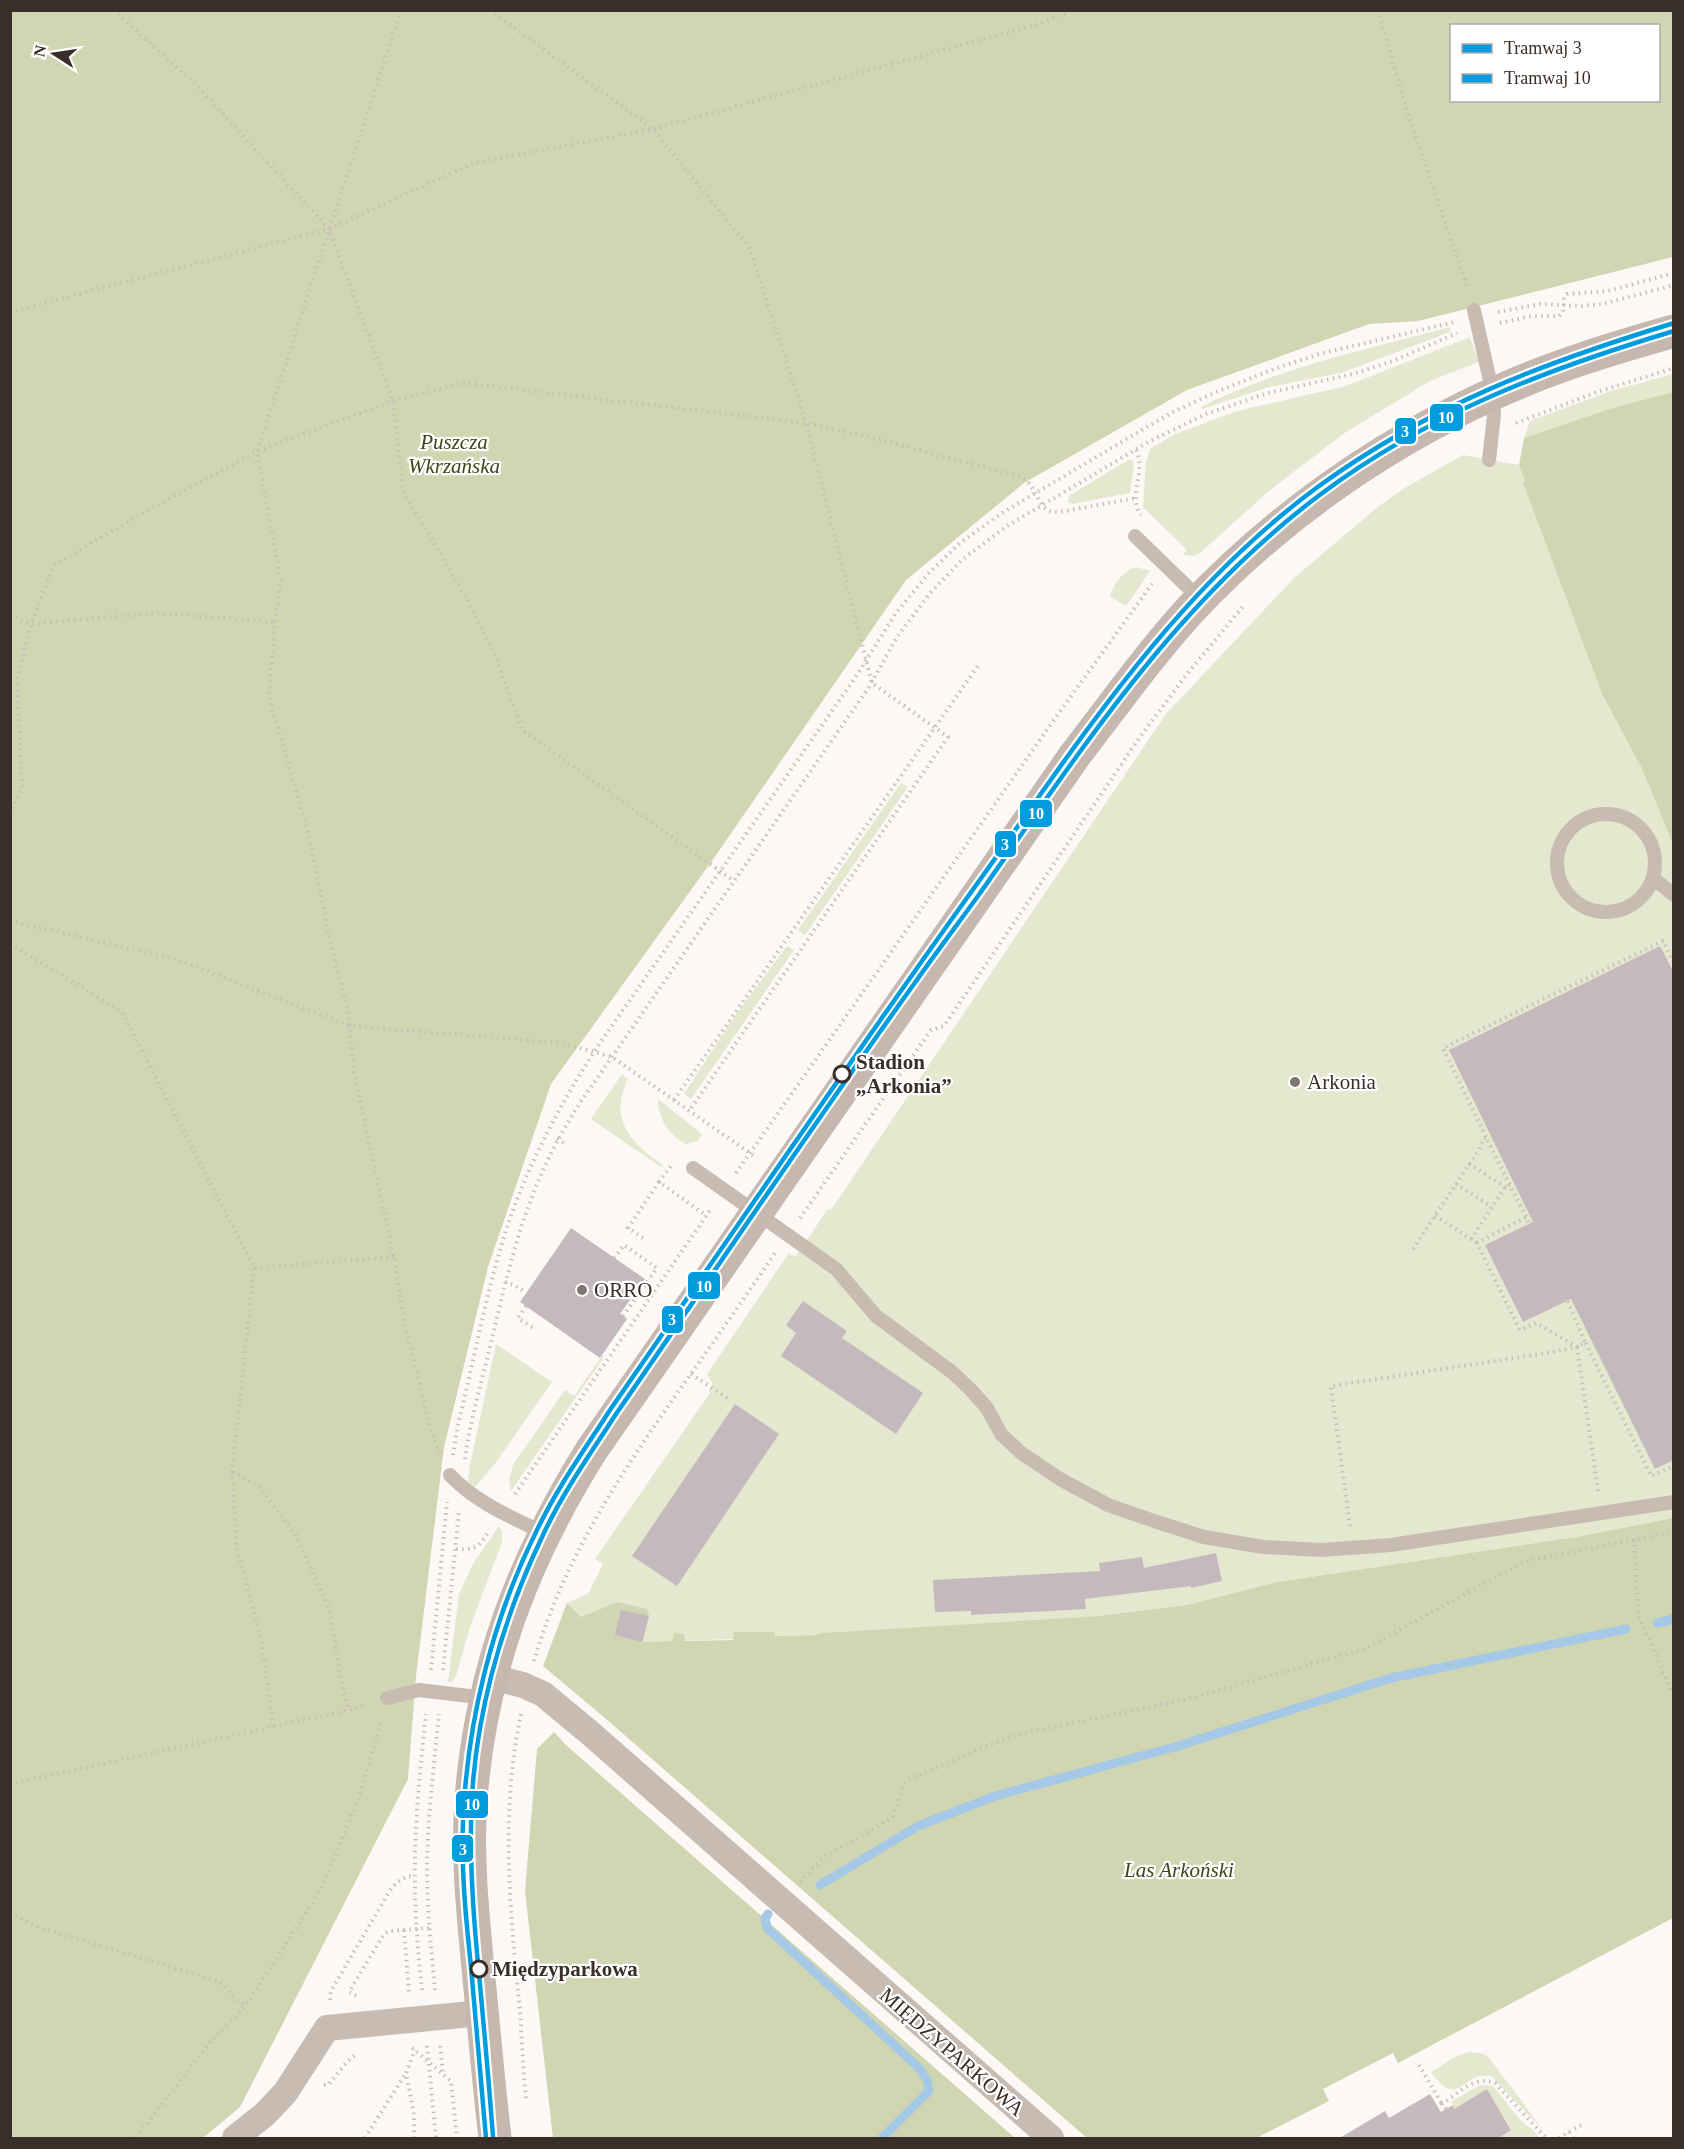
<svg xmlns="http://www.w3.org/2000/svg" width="1684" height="2149" viewBox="0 0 1684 2149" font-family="Georgia,serif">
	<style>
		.green { fill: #e3e8ce }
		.forest { fill: #d0d6b2; fill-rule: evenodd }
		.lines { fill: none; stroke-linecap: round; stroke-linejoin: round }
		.stream { stroke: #a4c8e6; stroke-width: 9 }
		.building { fill: #c5b9be }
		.path { stroke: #c8beb9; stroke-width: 4; stroke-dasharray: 1.5 4.5; stroke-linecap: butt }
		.lane { stroke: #c8bbb2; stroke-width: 14 }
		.street { stroke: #c8bbb2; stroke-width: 26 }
		.secondary { stroke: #c7b8af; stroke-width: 33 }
		.tram-1-casing { stroke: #fff; stroke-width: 9 }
		.tram-2-casing { stroke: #fff; stroke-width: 9 }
		.tram-1 { stroke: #009cdd; stroke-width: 4.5 }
		.tram-2 { stroke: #009cdd; stroke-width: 4.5 }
		.stop-dot { fill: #fff; stroke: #3a2e29; stroke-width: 3 }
		.poi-dot { fill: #7e7570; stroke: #fff; stroke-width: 2 }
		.labels { text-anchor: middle; stroke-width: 4.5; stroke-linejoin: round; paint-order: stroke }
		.park-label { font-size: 21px; font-style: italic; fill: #3c4516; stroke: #fff }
		.stop-label { font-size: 21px; font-weight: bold; fill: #3a2e29; stroke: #fff; text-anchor: start }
		.poi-label { font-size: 21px; fill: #3a2e29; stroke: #fff; text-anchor: start }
		.street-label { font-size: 21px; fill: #3a2e29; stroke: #fff }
		.line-badge { stroke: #fff; stroke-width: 2 }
		.badge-label { font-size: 16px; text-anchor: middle; font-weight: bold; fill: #fff }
	</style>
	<rect width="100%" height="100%" fill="#fbf8f5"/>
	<path class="green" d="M1450,327v5l-109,41 -72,14 -67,22 -1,-2c79,-40 164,-57 249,-80z
		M1470,337l9,25 -49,19 -84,51 -76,58 -70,63 -7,3 -10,-1 4,-5 -44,-43 3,-45 4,-13 25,-15 62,-23 109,-25z
		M1673,374v18l-64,17 -85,29 6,-17 81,-30z
		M1463,455l56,10 6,16 -2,2 79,211 40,75 31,75v674l-97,19 -299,45 -90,23 -89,11 -277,17 -6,2 -40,1 -1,-4h-40l-1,7 -91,3 7,-26 -32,-14 -36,15 -14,-14 21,-9 15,-30 -8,-5 115,-166 -1,-3 4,-6 -6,-10 82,-121 6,4 33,-48 3,1 335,-496 128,-136 85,-72 24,-17z
		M1128,460h4l2,4 -4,29 -58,11 -4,-2 1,-6z
		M1136,567l14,4 -24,35 -16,-10c4,-13 13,-25 26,-29z
		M901,783l7,4 -103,148 -7,-5z
		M787,946l7,4 -103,149 -7,-5 50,-77z
		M622,1074l6,5c-20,40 3,65 35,86l-2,2 -70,-48z
		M658,1099l44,35 -4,7 -12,3c-17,-9 -28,-25 -28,-45z
		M496,1344l56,38 -58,83 -19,22 -7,-5 2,-17z
		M602,1356l2,1 -93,134 -2,-11 4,-15 52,-75 9,6z
		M499,1526l3,7v9l-32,85 -14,49 -4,6h-4l11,-88 14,-30z
		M1469,2052l15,2 5,4 55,73 -53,-55c-29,-6 -32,36 -60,-4l24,-15z
		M1480,2085l13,1 29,36 10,7 8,9h-43l14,-9 -24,-40 -33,20 -3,-7z"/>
	<path class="forest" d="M11,11h1662v246l-255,64 -49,3 -182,66 -163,93 -118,97 -192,278 -163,226 -63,183 -44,180 -28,229 -8,103 -168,328 -37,31h-192zM1452,26h206v74h-206z
		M1673,392h1l-1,452 -31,-75 -40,-75 -79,-211 2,-2 -6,-16 5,-27 85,-29z
		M1673,1518v400l-275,145 -5,-10 -70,36 6,12 -73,37h-169l-482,-420 -62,-52 24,-63 14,14 36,-15 30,7 2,7 -6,26 29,-1 2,-8 10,1 1,7 48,-1 1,-8h40l1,4 40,-1 6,-2 277,-17 89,-11 90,-23 299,-45z
		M554,1732l12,13 449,393h-462l-28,-247 12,-142z"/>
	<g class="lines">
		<path class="stream" d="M1657,1623l17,-4
			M820,1885l98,-59 77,-30 183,-50 213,-68 235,-49
			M768,1914l-3,4 2,10 151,139 9,13 2,11 -47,47"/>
	</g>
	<path class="building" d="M1660,946l14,27v487l-19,9 -84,-170 -48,23 -38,-77 48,-23 -84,-172z
		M571,1228l74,51 -25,35 7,5 -27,39 -80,-56z
		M803,1301l44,30 -5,7 81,55 -27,41 -115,-78 15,-23 -10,-8z
		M735,1404l44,30 -102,152 -45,-30z
		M1216,1553l6,28 -31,7v-2l-106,13 1,10 -115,6v-4l-36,1 -2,-32 167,-9 -1,-8 43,-6 2,11z
		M621,1610l28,6 -7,26 -27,-7z
		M1487,2089l24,41 -14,9h-159l47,-28 4,7 41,-24 11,18 12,-7 1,4z"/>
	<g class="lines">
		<path class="path" d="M114,10l87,80 128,139 64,172 10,90 61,103 31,60 27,76 212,151
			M401,10l-144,441 24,131 -6,40 -6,74 42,148 16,84 22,86 5,58 40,185 10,63 28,115 10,22
			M490,10l163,119 97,120 56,174 66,260 76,54 -259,374
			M1378,10l30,104 60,175
			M10,312l319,-83 145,-66 179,-34 382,-104 39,-15
			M1498,312l42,-8 42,2 21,-2 71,-19
			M1500,323l32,-7h27l4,-4 1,-13 3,-5 41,-3 66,-18
			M1516,423l81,-31 77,-24
			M1136,450c11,20 -9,46 5,65
			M10,615l21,9 123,-11 121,9
			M10,814l12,-25 -5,-110 14,-55 23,-59 91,-53 112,-61 136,-50 72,-18 341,40 71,16 142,37c4,2 9,5 11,9 10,12 10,29 30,27l76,-14
			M10,921l165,38 175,67 213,17 49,14 145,101
			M10,944l112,68 132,256 140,-11
			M674,1100l306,-437
			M1486,1137l-43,-89 220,-107 11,22
			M557,1139l8,5
			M1469,1164l37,23
			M736,1173l320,-456 96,-133
			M659,1182l12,-16
			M1456,1184l36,23
			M1435,1216l42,27
			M800,1218l131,-188 13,-4 196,-289 47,-63 57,-69
			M643,1238l-15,-10 31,-46 48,34
			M1471,1239l35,-53 4,-1
			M1413,1249l67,-101 3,-9 3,-2 40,80
			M614,1258l10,-13 33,23 -34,48
			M254,1268l-22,204 5,76 25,96 11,82
			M505,1282l9,3 11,7
			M526,1306l-8,12 18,12
			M691,1374l38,25
			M453,1455l5,-31c19,-74 31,-151 58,-222 22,-57 52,-111 86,-162l253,-362 41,-65 33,-40 31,-30 42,-30 133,-79 38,-22 43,-20 58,-23 45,-15 136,-32
			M465,1459c5,-38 16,-75 25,-112 22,-93 38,-166 92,-247l287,-413 28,-50 34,-45 32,-33 44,-33 143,-85 56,-27 62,-21 85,-19 40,-13 64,-28
			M233,1472l26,14 36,48 34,74 11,68 9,34
			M1598,1491l-21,-144 8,-5 66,134 23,-10
			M515,1494l196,-285
			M1350,1526l-19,-140 216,-33 30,-6 -41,-24 -16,7 -43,-87 49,-26 41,83 18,42
			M1634,1539l4,76 36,81
			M456,1549c21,1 22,-2 34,-19
			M534,1661c29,-100 85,-185 144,-269 33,-46 65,-92 97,-139
			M431,1670l16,-168
			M443,1670l16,-159
			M521,1714c-21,99 -11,198 -1,297 2,29 3,58 6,87
			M10,1784l339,-74 17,-6
			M800,1882l24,-25 68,-39 13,-37 106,-45 177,-37 176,-50 162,-88 148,-29
			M10,1913l28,14 180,54 27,26
			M404,1930l5,62
			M422,1990c-5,-44 -8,-89 -7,-134 1,-47 6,-95 11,-142
			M435,1990c-4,-41 -8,-82 -8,-124 1,-51 7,-102 12,-152
			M356,1996l-7,-4 35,-58 6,-3 39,-3
			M330,2000l1,-9 58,-99c7,-10 14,-16 26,-16
			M427,2046l9,92
			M440,2046l3,27
			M412,2048l39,33 6,57
			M1419,2065l23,39
			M324,2085h4l20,-24 9,-7
			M1446,2109l-4,-5c17,-11 33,-29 53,-21l51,55
			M1569,2132l4,6
			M136,2138l76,-98 33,-33 75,-116 38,-91 24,-81
			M365,2138l41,-65
			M414,2138v-24l-8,-41 9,-23
			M1559,2138l22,-13"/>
		<path class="lane" d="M1474,310l19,84 1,21 -5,45
			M1135,536l65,63
			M1557 863a49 49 0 1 1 98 0a49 49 0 1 1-98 0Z
			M1653,878l21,17
			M693,1168l143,101 40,47 76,56 19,18 16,18 14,26 19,18 40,27 48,26 49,17 47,15 59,10 58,3 70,-5 283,-43
			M450,1475c25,27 61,42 94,58
			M387,1698l32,-8 67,8"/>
		<path class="street" d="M491,1677l32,8 20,9 47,39 461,405
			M235,2138l30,-24 20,-21 42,-65 155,-15"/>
		<path class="secondary" d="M495,2138c-7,-60 -12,-120 -18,-180 -5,-53 -10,-106 -6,-159 10,-129 52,-239 120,-348l484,-696c38,-49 74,-100 116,-146 87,-92 191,-165 306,-217 57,-26 117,-44 177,-61"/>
		<g class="tram-1-casing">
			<path id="tram-1" d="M486,2138c-5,-57 -10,-114 -15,-171 -5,-48 -10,-97 -8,-145 4,-100 29,-202 74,-292 20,-42 48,-81 73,-120 119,-172 237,-345 359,-515 106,-147 201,-300 350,-409 112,-81 224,-123 355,-163"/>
		</g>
		<g class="tram-2-casing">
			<path id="tram-2" d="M493,2137c-4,-54 -9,-109 -14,-163 -5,-50 -9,-100 -8,-150 1,-99 29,-200 72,-289 20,-43 48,-82 73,-121 99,-143 196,-288 298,-430 21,-30 43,-59 64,-88 104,-147 197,-293 343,-402 107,-80 226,-125 353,-163"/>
		</g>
		<use href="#tram-1" class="tram-1"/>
		<use href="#tram-2" class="tram-2"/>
	</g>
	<g class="stop-dot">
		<circle cx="842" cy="1074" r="8"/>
		<circle cx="479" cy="1969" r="8"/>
	</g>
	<g class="poi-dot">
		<circle cx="1295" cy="1082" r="6"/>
		<circle cx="582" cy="1290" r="6"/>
	</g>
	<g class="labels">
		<g class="park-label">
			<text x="454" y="449">Puszcza<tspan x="454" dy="24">Wkrzańska</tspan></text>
			<text x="1179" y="1877">Las Arkoński</text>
		</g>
		<g class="stop-label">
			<text x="856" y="1069">Stadion<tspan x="856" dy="24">„Arkonia”</tspan></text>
			<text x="492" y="1976">Międzyparkowa</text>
		</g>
		<g class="poi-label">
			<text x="1307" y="1089">Arkonia</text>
			<text x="594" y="1297">ORRO</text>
		</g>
		<g class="street-label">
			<text transform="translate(952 2052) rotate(41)" y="7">MIĘDZYPARKOWA</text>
		</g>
	</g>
	<g class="line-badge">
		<rect x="1429" y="403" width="35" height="29" rx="6" fill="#009cdd"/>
		<rect x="1394" y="417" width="23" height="28" rx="6" fill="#009cdd"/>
		<rect x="1019" y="799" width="34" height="29" rx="6" fill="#009cdd"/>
		<rect x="994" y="830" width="23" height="28" rx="6" fill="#009cdd"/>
		<rect x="687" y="1271" width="34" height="29" rx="6" fill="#009cdd"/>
		<rect x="661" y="1305" width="23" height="29" rx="6" fill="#009cdd"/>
		<rect x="455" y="1790" width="34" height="29" rx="6" fill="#009cdd"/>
		<rect x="451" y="1834" width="23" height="29" rx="6" fill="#009cdd"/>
	</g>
	<g class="badge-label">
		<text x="1446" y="423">10</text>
		<text x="1405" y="437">3</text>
		<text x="1036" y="819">10</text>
		<text x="1005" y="850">3</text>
		<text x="704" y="1292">10</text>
		<text x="672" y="1325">3</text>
		<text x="472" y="1810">10</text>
		<text x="463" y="1855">3</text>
	</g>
	<rect width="1684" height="2149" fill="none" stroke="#3a2e29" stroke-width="24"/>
	<rect x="1450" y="24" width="210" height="78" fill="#ffffff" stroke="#b0aba9" stroke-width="1.5"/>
	<rect x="1462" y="44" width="30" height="9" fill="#009cdd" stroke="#b0aba9" stroke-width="1.5"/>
	<text x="1504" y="54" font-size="18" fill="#3a2e29">Tramwaj 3</text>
	<rect x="1462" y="74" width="30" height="9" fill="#009cdd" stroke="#b0aba9" stroke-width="1.5"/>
	<text x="1504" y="84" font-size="18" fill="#3a2e29">Tramwaj 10</text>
	<g transform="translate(54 54) rotate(282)" stroke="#ffffff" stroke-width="4.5" paint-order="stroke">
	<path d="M0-4.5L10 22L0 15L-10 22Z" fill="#3a2e29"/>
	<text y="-9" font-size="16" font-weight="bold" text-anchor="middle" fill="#3a2e29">N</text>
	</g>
</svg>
